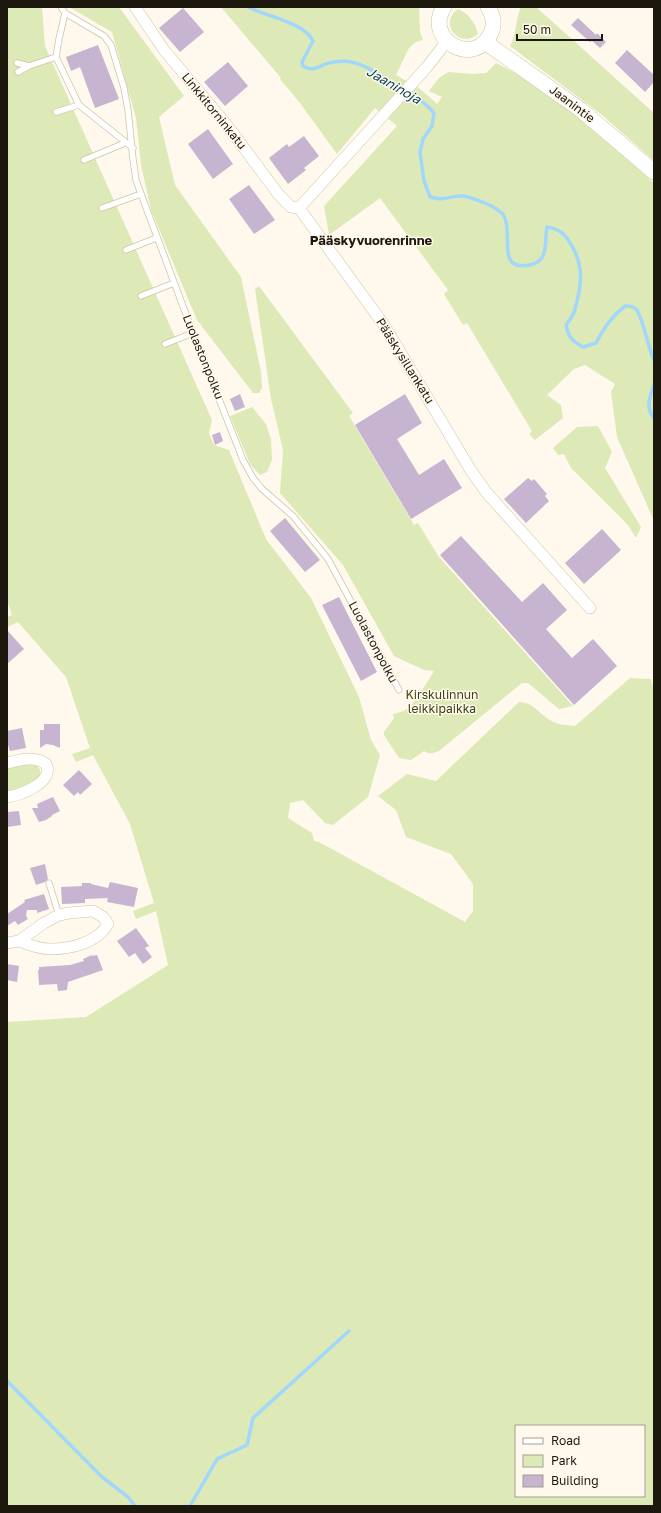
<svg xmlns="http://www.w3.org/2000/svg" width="661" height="1513" viewBox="0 0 661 1513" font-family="'Golos Text',sans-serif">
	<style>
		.green { fill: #dde9b7; fill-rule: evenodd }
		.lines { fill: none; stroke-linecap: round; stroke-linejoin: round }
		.stream { stroke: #a1d7fa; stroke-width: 3.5 }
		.building { fill: #c6b4d0 }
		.lane-casing { stroke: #d0c3a4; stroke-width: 7 }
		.street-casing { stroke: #d0c3a4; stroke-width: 12 }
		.secondary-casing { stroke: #d0c3a4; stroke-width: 16 }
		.lane { stroke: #fff; stroke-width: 5.5 }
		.street { stroke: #fff; stroke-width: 11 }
		.secondary { stroke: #fff; stroke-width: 15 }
		.labels { text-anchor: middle; stroke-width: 3; stroke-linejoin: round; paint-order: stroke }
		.street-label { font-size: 12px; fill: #1d180d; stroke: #fff9ed }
		.park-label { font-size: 12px; fill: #3a430f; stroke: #fff9ed }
		.water-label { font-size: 13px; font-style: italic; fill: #013c58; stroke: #fff9ed }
		.neighbourhood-label { font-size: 13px; font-weight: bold; fill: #1d180d; stroke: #fff9ed }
	</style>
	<rect width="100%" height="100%" fill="#fff9ed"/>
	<path class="green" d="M7,7h35l3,39 167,374 -3,13 5,12 15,5 37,89 45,59 48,99 12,43 9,15 -12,42 -35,28 -8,-2 -22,-23 -13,3 -2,15 24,15 2,8 5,1 146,80 8,-11v-27l-22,-30 -45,-17 -10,-27 -18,-14 29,-22 29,7 83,-79c13,0 19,10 29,17 8,6 18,6 27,7l55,-48 21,1 3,13v814h-647v-484l79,-5 82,-52 -12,-54 -20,8 -3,-8 21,-8 -24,-79 -37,-69 -17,7 -4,-8 18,-6 -24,-71 -48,-55 -11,5v-10l5,-2 -5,-14zM516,1426h128v70h-128z
		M69,7h50l65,89 -25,21 16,68 66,92 20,95 1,16 -3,5h-6l-56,-73 -46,-110 -10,-45 -5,-47 -24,-86z
		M221,7h198l1,25 3,8 -7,2 -7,6 -13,27 23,13 18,16 5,-7 -13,-6 10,-13 9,-6 25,2 13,-1 10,-10 27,14 50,34 81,72v338l-37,-84 -6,-45 4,-8 -30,-19 -11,4 -27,26 14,10 2,13 -28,22 -6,-6 3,-3 -65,-108 -4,2 -19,-31 4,-4 -68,-92 -51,37 -5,-29 73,-80 -22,-18 -38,46 -37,-51 -20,-24 1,-1z
		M521,7h15l118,106v48l-52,-46 -92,-69c7,-11 5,-27 11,-39z
		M458,9c11,5 17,13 20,25 -19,16 -40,-11 -20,-25z
		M259,286l94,127 -4,3 65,109 4,-2 21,34 134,149 -14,3 -31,-26h-6l-83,68c-5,2 -10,4 -15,0l-13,9 -12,-2 -15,-23v-3l10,-14 -1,-4c14,-3 20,-7 24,-20l4,-2 13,-21 -10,-1 -30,-14 -51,-91 -63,-72 3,-43 -12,-51 -16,-110z
		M252,407l14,17 5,15 1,21 -5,12 -7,3 -10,-11 -20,-48z
		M598,426l14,26 -7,16 36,59 -5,11 -8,-13 -57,-57 -7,-14 -6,1 -5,-7 24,-21z
		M26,764c6,0 12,0 14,6 3,13 -24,20 -33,23v-25z"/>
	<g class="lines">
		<path class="stream" d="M248,7c18,9 57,16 65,34l-11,21 1,4c11,7 16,-1 26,-3 5,-1 10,-2 15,-2 18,1 33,12 47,22 16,10 31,15 43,30l-2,13 -9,13 -3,13 4,29 6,16c16,5 20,-2 33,-1 7,1 26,8 32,12 3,2 8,5 9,8 10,18 -9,56 26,49 20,-4 14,-24 17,-38 10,1 17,6 22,14 13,20 14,37 8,60 -2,10 -4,16 -11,24 3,13 6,16 17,22l13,-4c8,-15 15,-26 29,-37 4,0 8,0 11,3 7,8 12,39 18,51
			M654,385c-4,11 -9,23 0,33
			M7,1381l95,96 26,20 7,9
			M190,1506l27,-47 30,-14 6,-27 96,-87"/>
	</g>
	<path class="building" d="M183,8l21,24 -24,20 -21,-24z
		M578,18l18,17 1,-2 9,9 -6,6 -8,-7 -2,1 -19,-17z
		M98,45l21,54 -24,9 -15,-41 -9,4 -5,-14z
		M627,50l27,25v7l-9,10 -30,-29z
		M228,62l20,24 -23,20 -21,-24z
		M208,129l25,35 -20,15 -25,-35z
		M304,136l15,20 -15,12 2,2 -18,14 -19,-26 18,-14 2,3z
		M249,185l26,35 -21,14 -25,-35z
		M240,394l5,13 -10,4 -5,-12z
		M405,394l17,29 -25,16 22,36 25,-16 18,29 -51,31 -56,-94z
		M220,432l3,9 -8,4 -3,-10z
		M528,478l4,3 2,-2 13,15 -2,2 4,5 -23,22 -22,-24z
		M285,518l35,42 -15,12 -35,-41z
		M602,529l19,21 -37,34 -19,-21z
		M461,536l61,66 21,-19 24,27 -21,19 26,29 21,-19 24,27 -43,39 -134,-150z
		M339,597l38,75 -16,9 -39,-76z
		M7,630l17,19 -17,15z
		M44,724h16v24l-7,-3 -7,-1 -6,4v-18h4z
		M22,728l4,20 -16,3 -3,-9v-11z
		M79,770l13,14 -12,11 -2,-3 -4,4 -11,-11z
		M53,797l7,14 -8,4v1l-6,4 -7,2 -7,-14h6l-1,-4z
		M19,811l2,14 -14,2v-15z
		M45,864l3,15 -3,3 -9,3 -6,-17z
		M110,882l28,6 -4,19 -27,-5 1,-4 -23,1v4l-23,1 -1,-17 21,-1v-3h9v1l17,4z
		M44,894l5,15 -12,4v-3h-10l-1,6 2,3 -10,6 -3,-4 -8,5v-12l18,-12 -1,-2z
		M136,928l13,18 -4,2 7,9 -9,7 -8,-11 -6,4 -12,-16z
		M92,955v1l5,-1 6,15 -35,12 -1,8 -9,1 -1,-7 -18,1 -1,-15h1v-3l31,-2 14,-4 -1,-2z
		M7,964l12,2 -2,16 -10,-2z"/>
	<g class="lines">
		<g class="lane-casing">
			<path id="lane" d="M61,7l4,6 39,23 7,9 13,43 4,22 5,49 3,21 5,14 52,139 50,127 10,18 9,11 31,27 35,43 71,131
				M65,13l-6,26 -3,18 23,48 54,43
				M17,63l12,3
				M18,72l11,-6 27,-9
				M56,112l23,-7
				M84,160l41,-17
				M102,208l39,-14
				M126,250l30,-12
				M141,296l33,-13
				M165,344l28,-11
				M49,883l10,32"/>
		</g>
		<g class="street-casing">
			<path id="street" d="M135,7l29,43 62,74 53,71 12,12 8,1
				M299,208l85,117 86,144 16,23 104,116
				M299,208l128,-141 20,-26
				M7,763c12,-3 28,-8 39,1 9,18 -25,31 -39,33
				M7,943l12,-2 25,-18 15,-8 10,-2 24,-2 10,6 5,7c-11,19 -37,25 -58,25 -10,0 -21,-4 -31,-8"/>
		</g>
		<g class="secondary-casing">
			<path id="secondary" d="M444,7c-21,34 32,61 47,26 4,-8 2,-18 -3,-26
				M485,42l96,68 73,62"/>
		</g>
		<use href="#lane" class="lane"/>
		<use href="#street" class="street"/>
		<use href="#secondary" class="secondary"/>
	</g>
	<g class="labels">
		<g class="street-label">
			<text transform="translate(572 104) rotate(37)" y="4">Jaanintie</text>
			<text transform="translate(214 111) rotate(51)" y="4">Linkkitorninkatu</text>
			<text transform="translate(203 357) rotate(68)" y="4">Luolastonpolku</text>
			<text transform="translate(405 361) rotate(58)" y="4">Pääskysillankatu</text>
			<text transform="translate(373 642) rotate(62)" y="4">Luolastonpolku</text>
		</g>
		<g class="park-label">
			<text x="442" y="699">Kirskulinnun<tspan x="442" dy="14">leikkipaikka</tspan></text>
		</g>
		<g class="water-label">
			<text transform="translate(394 85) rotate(30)" y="5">Jaaninoja</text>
		</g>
		<g class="neighbourhood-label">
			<text x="371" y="245">Pääskyvuorenrinne</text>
		</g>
	</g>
	<rect width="661" height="1513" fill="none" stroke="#1d180d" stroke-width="16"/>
	<rect x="515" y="1425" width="130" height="72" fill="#fff9ed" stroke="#a59f93"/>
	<rect x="523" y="1438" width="20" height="6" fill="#ffffff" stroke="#a59f93"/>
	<text x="551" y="1445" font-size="12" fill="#1d180d">Road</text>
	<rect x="523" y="1455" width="20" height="12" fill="#dde9b7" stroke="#a59f93"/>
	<text x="551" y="1465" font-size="12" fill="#1d180d">Park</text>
	<rect x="523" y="1475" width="20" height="12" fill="#c6b4d0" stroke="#a59f93"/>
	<text x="551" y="1485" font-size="12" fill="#1d180d">Building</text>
	<path d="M517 34v6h85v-6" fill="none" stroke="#1d180d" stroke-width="2"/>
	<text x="523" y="34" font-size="12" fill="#1d180d" stroke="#fff9ed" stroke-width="3" paint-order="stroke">50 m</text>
</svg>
